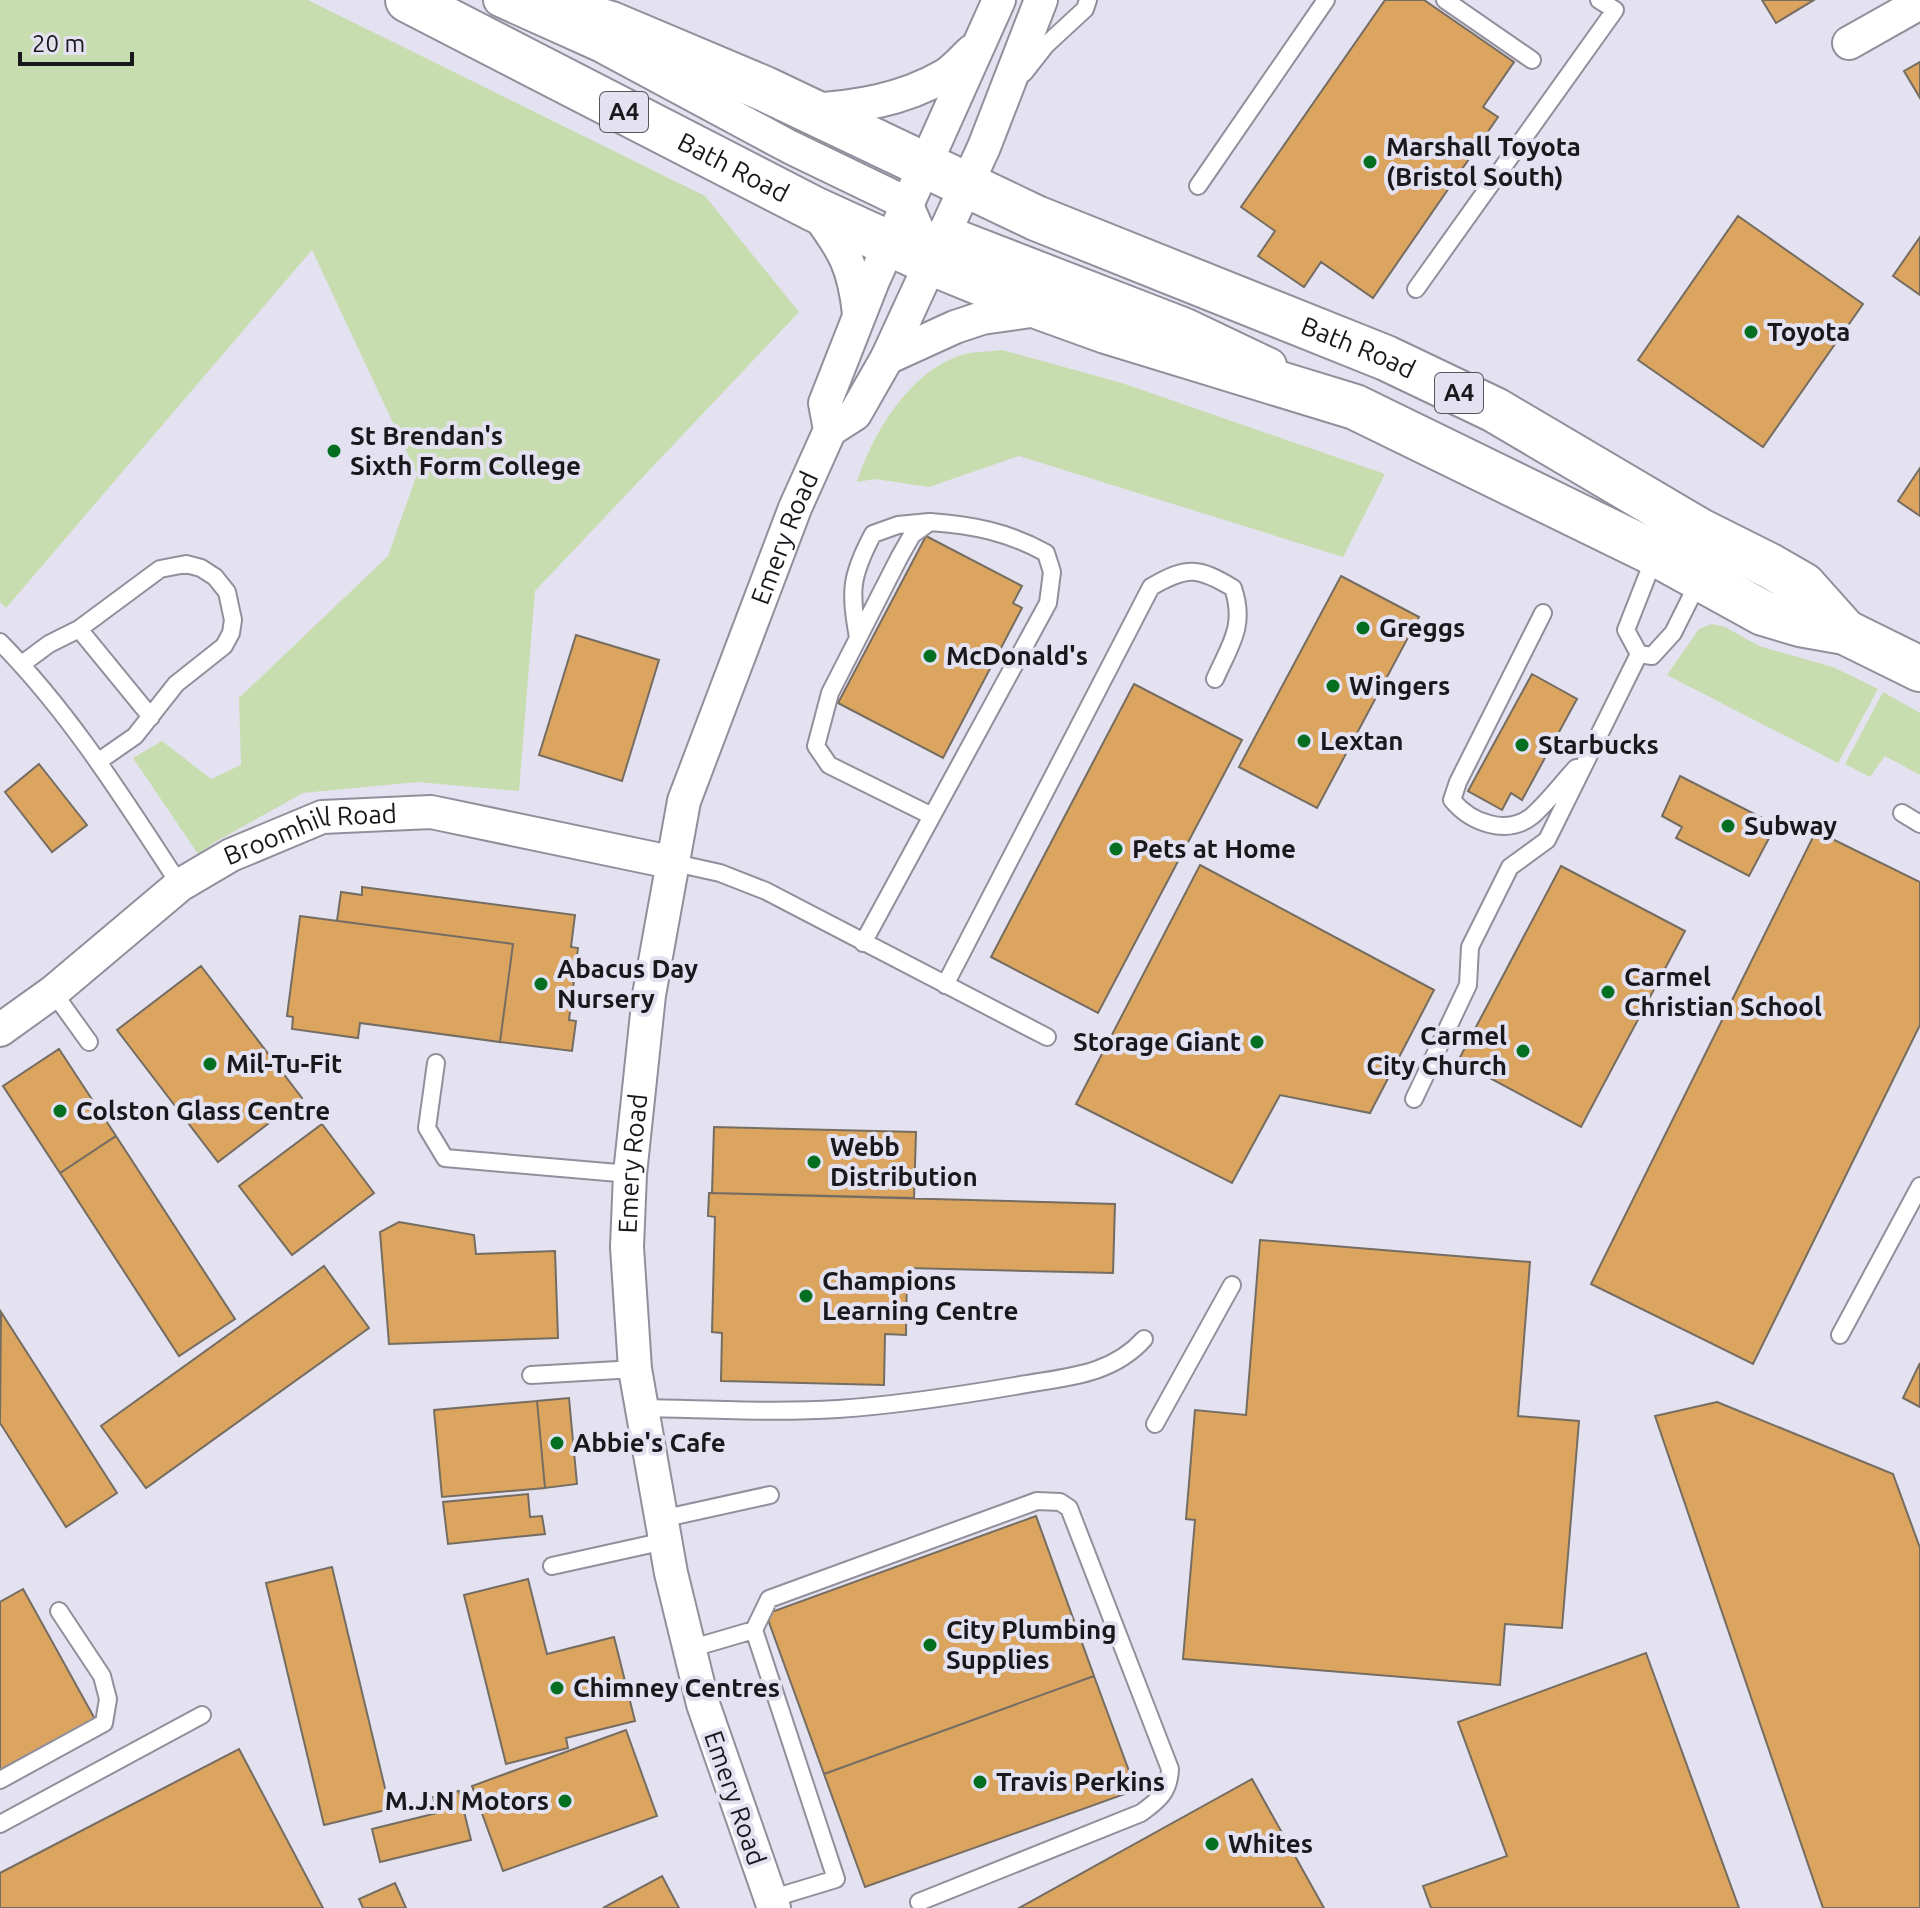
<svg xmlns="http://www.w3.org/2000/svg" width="1920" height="1908" viewBox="0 0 1920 1908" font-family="Ubuntu,sans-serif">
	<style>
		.green { fill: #c7ddaf }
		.building { fill: #dba55f; stroke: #756c62; stroke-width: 2 }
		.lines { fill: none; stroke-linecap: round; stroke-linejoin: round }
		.service-casing { stroke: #918f9c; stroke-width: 20 }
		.minor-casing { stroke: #918f9c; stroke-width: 36 }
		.trunk-casing { stroke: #918f9c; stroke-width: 48 }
		.service { stroke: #fff; stroke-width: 16 }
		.minor { stroke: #fff; stroke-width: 32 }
		.trunk { stroke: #fff; stroke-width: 44 }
		.poi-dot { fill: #046f20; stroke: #e4e2f0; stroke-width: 3 }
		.labels { text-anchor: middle; stroke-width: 8; stroke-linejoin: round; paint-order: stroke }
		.shield { fill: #e4e2f0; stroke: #56555c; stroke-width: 2 }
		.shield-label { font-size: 24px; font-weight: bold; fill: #19181d }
		.poi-label { font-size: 26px; font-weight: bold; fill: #19181d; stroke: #e4e2f0; text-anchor: start }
		.street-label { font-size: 26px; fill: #19181d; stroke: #e4e2f0 }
	</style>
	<rect width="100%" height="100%" fill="#e4e2f0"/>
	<path class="green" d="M0,0h308l397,196 94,116 -264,279 -16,200 -102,-9 -114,11 -88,49 -17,12 -65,-96 29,-17 49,38 30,-14 -2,-67 149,-142 29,-82 -105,-224 -306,358 -6,-6z
		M1002,350l120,33 263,91 -42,83 -324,-101 -90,31 -54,-8 -18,3c16,-50 54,-113 108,-128 12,-3 26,-2 37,-4z
		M1712,624l13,3 34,19 74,21 45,22 -40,74 -171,-88 32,-46z
		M1883,692l37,21v62l-35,-19 -15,21 -25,-13z"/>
	<path class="building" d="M1385,0h39l90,62 -31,45 15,10 -125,181 -52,-36 -17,25 -46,-31 17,-25 -34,-24z
		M1762,0h52l-38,23z
		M1920,62v36l-16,-27z
		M1738,216l125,88 -100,143 -125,-87z
		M1920,237v58l-27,-19z
		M1920,468v48l-22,-15z
		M926,536l96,50 -9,17 9,5 -79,150 -105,-55z
		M1341,576l78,41 -102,191 -78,-41z
		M576,635l83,25 -37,121 -83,-26z
		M1532,674l45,25 -55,101 -11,-7 -9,17 -34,-19z
		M1134,684l108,56 -144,273 -107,-56z
		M39,764l48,61 -35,27 -47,-60z
		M1680,776l96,49 -27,51 -73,-38 6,-11 -20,-11z
		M1816,831l104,51v143l-167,339 -162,-80z
		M1200,865l234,125 -64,123 -90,-18 -48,88 -156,-79z
		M1561,866l124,65 -104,196 -123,-66z
		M362,887l213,28 -4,32 7,1 -9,72 7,1 -4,30 -72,-9 13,-98 -176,-23 4,-29 21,3z
		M300,916l213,28 -13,98 -140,-19 -2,15 -66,-9 1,-12 -6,-1z
		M201,966l101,132 -84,64 -101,-132z
		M59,1049l57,87 -56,37 -57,-87z
		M322,1124l52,69 -82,62 -53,-69z
		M714,1127l202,5 -2,66 -202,-5z
		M116,1136l119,183 -56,37 -119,-183z
		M709,1193l406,11 -2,69 -206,-5 -1,67 -21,-1 -1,51 -163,-4 1,-48 -10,-1 3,-115 -7,-1z
		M399,1222l75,13 2,19 79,-3 3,87 -169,6 -9,-112z
		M1260,1240l270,22 -12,154 61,5 -17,207 -57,-4 -5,61 -317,-26 12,-139 -9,-1 9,-109 51,5z
		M324,1266l45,62 -223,160 -45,-62z
		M1,1312l116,181 -51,34 -66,-104z
		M1920,1363v44l-17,-9z
		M569,1398l8,86 -32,4 -8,-87z
		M537,1401l8,87 -103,9 -8,-87z
		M1717,1402l176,72 27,74v360h-97l-168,-492z
		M528,1494l2,23 12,-1 3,18 -97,10 -5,-42z
		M1036,1516l58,160 -270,98 -58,-160z
		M332,1567l58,242 -66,16 -58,-242z
		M528,1579l19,75 67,-17 21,84 -69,17 2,10 -62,16 -42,-169z
		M23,1589l72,130 -95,51v-168z
		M1646,1653l93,255h-308l-8,-22 84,-30 -49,-134z
		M1094,1676l42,114 -271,97 -41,-113z
		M626,1730l31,86 -154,55 -31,-85z
		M239,1749l84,159h-323v-35z
		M1252,1779l72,129h-305z
		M459,1791l12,49 -91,22 -8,-33 65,-16 -4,-16z
		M662,1876l17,32h-76z
		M395,1883l11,25h-43l-4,-9z"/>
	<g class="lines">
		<g class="service-casing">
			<path id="service" d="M1445,0l87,60
				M1024,73l22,-28 39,-36 3,-9
				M1198,186l128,-186
				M1416,289l199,-279 -16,-10
				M930,522c43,3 78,10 116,31l6,19 -4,31 -116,213 -103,-51 -13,-19 14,-53 70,-137 12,-21z
				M1543,613l-85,169 -6,18c19,23 55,36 80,16 16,-14 30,-33 44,-48
				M79,629l72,88
				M858,638c-8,-47 -8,-61 15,-104l25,-9 31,-3
				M0,642c71,72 125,159 180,243
				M1639,654l13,2 21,-23 26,-52
				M1639,654l-13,-24 29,-74
				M22,664l27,-20 30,-15 81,-60 26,-5 15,4 14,9 12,15 6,28 -2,13 -7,13 -48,38 -41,52 -36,25
				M1902,813l18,11
				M675,863l45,10 46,18 281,146
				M863,943l69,-127
				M945,985l206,-398c36,-21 47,-20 82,1 13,38 -3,57 -18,91
				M53,992l36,50
				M436,1063l-9,65 18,30 185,16
				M1414,1099l54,-114 2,-38 40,-80 37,-27 92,-186
				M1840,1335l80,-149
				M531,1375l104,-6
				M642,1408c65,1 131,5 196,1 60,-4 118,-13 177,-23 47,-9 95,-9 129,-47
				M1155,1424l77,-139
				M661,1519l109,-24
				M552,1566l113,-25
				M754,1630l15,-31 268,-98 23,1 9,6 101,261c-1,23 -11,31 -29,44l-222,89
				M689,1649l65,-19 82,249 -66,20
				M0,1780l104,-57 4,-24 -6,-23 -43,-65
				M0,1824l202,-109"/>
		</g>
		<g class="minor-casing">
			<g id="minor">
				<path d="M500,0l100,45 190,102 116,56 26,60"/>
				<path d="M1849,43l71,-40"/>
				<path d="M810,110c47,-3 92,-10 134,-34 10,-6 19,-17 28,-25"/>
				<path d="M816,212c28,38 38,54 43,102"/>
				<path d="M946,232l240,93 84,40"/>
				<path d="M887,358l68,-31 27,-9 63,-9"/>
				<path d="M830,430l-5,-27 48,-122 126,-281"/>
				<path id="s1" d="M0,1030l53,-38 127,-107 51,-30 91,-38 109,-5 244,51"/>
				<path id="s2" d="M774,1908l-71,-204 -32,-131 -36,-204 -8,-122 3,-73 19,-179 35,-194 111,-293 35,-78 25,-16 32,-56 97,-211 57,-147"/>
			</g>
		</g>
		<g class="trunk-casing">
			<g id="trunk">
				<path id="s3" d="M408,0l406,209 118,54 113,46 61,22 249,76 301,147 107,59 37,11 45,8 75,37"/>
				<path id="s4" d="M531,0l80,24 154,65 271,129 350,140 109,52 205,121 70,35 33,19 42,47"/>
			</g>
		</g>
		<use href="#service" class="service"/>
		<use href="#minor" class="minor"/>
		<use href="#trunk" class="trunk"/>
	</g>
	<g class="poi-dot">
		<circle cx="1370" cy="162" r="8"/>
		<circle cx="1751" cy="332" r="8"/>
		<circle cx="334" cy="451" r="8"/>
		<circle cx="1363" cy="628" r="8"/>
		<circle cx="930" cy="656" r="8"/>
		<circle cx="1333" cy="686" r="8"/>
		<circle cx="1304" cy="741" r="8"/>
		<circle cx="1522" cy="745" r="8"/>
		<circle cx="1728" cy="826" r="8"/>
		<circle cx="1116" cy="849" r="8"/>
		<circle cx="541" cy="984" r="8"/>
		<circle cx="1608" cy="992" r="8"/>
		<circle cx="1257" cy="1042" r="8"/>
		<circle cx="1523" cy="1051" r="8"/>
		<circle cx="210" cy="1064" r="8"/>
		<circle cx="60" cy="1111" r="8"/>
		<circle cx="814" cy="1162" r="8"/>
		<circle cx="806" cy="1296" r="8"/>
		<circle cx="557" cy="1443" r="8"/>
		<circle cx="930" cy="1645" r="8"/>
		<circle cx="557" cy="1688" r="8"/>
		<circle cx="980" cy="1782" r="8"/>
		<circle cx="565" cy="1801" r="8"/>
		<circle cx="1212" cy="1844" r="8"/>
	</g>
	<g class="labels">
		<g class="shield">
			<rect x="600" y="92" width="48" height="40" rx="6"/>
			<rect x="1435" y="373" width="48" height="40" rx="6"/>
		</g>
		<g class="shield-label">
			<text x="624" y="120">A4</text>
			<text x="1459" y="401">A4</text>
		</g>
		<g class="poi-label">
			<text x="1386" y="156">Marshall Toyota<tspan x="1386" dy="30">(Bristol South)</tspan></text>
			<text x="1767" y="341">Toyota</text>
			<text x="350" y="445">St Brendan's<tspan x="350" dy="30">Sixth Form College</tspan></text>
			<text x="1379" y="637">Greggs</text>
			<text x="946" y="665">McDonald's</text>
			<text x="1349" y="695">Wingers</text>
			<text x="1320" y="750">Lextan</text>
			<text x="1538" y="754">Starbucks</text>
			<text x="1744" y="835">Subway</text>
			<text x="1132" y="858">Pets at Home</text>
			<text x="557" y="978">Abacus Day<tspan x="557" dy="30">Nursery</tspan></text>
			<text x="1624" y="986">Carmel<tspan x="1624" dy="30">Christian School</tspan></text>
			<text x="1507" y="1045" text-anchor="end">Carmel<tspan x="1507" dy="30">City Church</tspan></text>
			<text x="1241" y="1051" text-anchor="end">Storage Giant</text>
			<text x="226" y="1073">Mil-Tu-Fit</text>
			<text x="76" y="1120">Colston Glass Centre</text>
			<text x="830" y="1156">Webb<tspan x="830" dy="30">Distribution</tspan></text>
			<text x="822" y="1290">Champions<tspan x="822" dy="30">Learning Centre</tspan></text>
			<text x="573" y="1452">Abbie's Cafe</text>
			<text x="946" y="1639">City Plumbing<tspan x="946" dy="30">Supplies</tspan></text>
			<text x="573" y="1697">Chimney Centres</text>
			<text x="996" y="1791">Travis Perkins</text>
			<text x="549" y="1810" text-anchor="end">M.J.N Motors</text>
			<text x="1228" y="1853">Whites</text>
		</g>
		<g class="street-label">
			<text dy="9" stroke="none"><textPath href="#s3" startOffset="366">Bath Road</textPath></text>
			<text dy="9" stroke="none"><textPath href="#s4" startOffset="898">Bath Road</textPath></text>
			<text dy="9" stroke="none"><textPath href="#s2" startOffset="1412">Emery Road</textPath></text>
			<text dy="9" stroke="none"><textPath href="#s1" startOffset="374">Broomhill Road</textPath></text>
			<text dy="9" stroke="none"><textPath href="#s2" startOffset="764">Emery Road</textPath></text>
			<text transform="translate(735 1798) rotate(71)" y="9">Emery Road</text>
		</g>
	</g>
	<path d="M20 52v12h112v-12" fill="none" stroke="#19181d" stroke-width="4"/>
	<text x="32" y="52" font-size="24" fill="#19181d" stroke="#e4e2f0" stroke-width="6" paint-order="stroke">20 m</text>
</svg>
